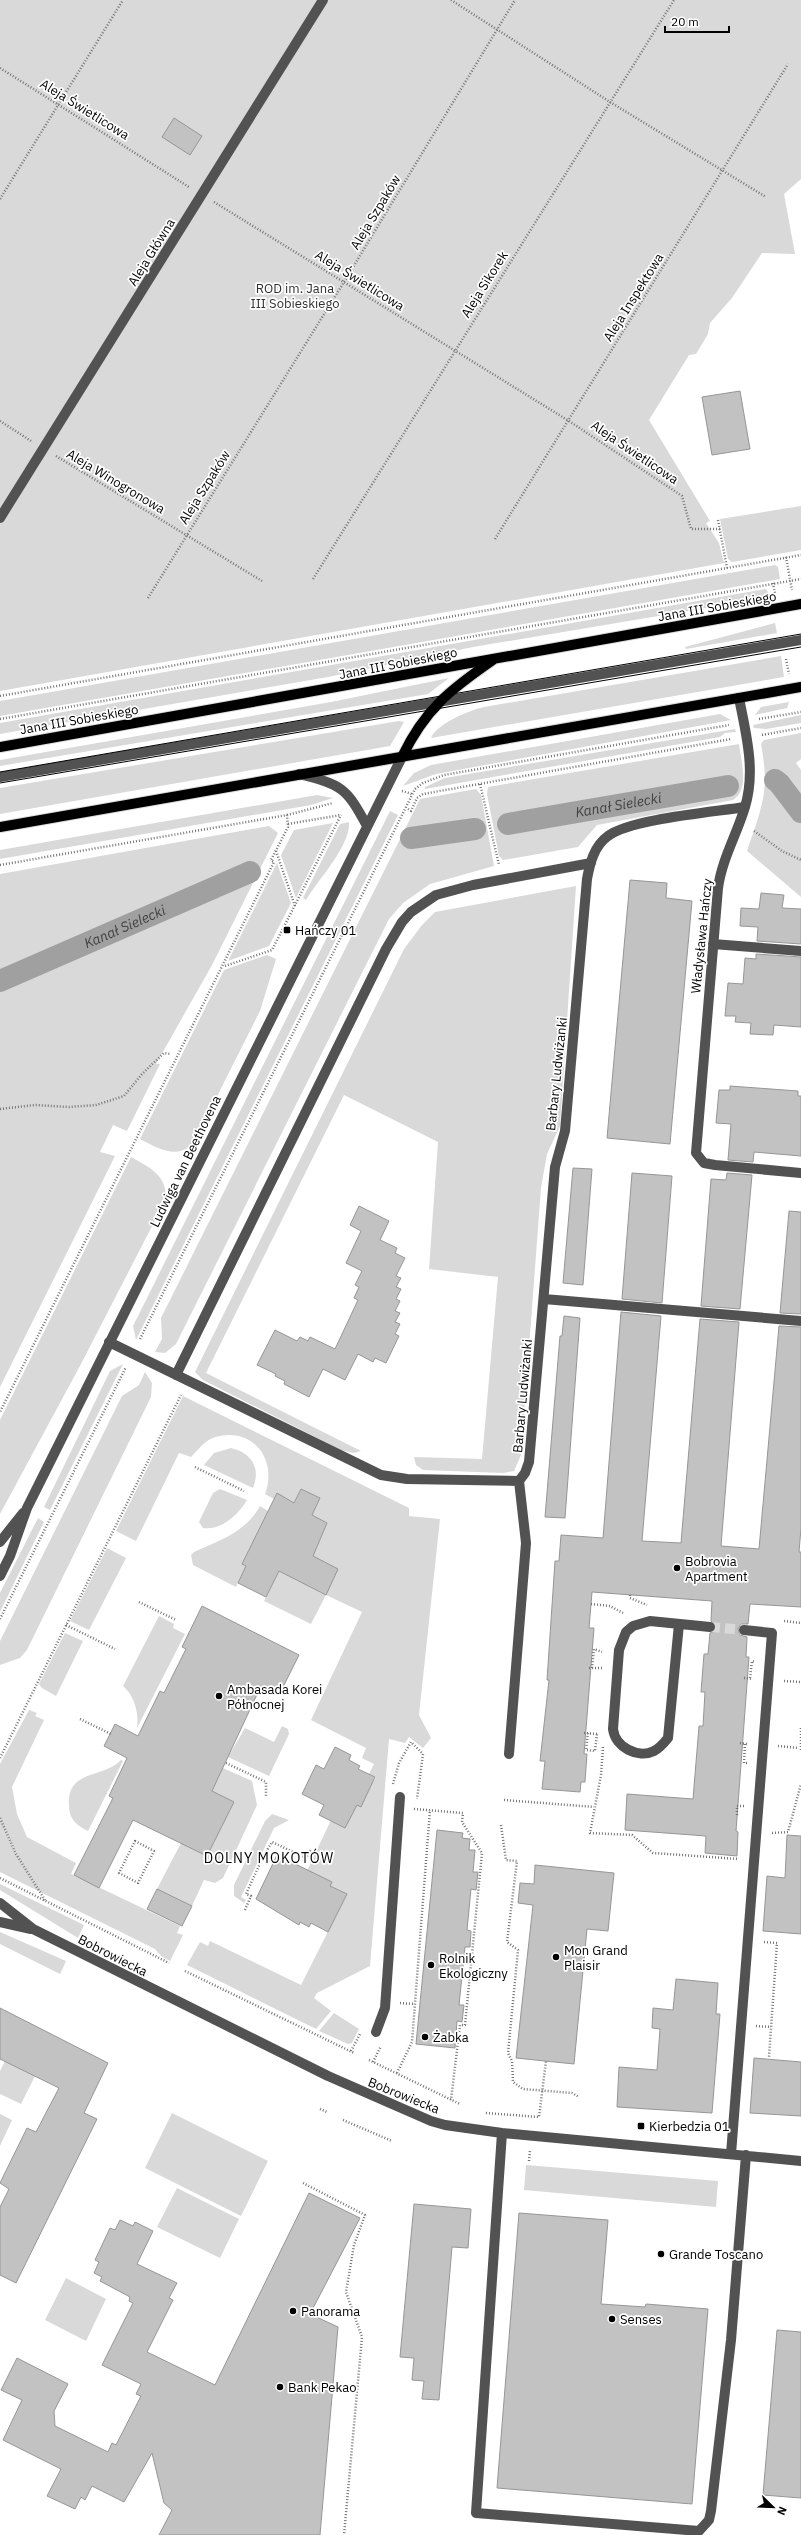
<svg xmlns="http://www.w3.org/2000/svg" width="801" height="2535" viewBox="0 0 801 2535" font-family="'IBM Plex Sans',sans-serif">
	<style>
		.green { fill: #d9d9d9 }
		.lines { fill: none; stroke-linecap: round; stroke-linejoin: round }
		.canal { stroke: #a0a0a0; stroke-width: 22 }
		.building { fill: #c2c2c2; stroke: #969696 }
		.minor-tunnel { stroke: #d9d9d9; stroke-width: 10; stroke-dasharray: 10 5; stroke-linecap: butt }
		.major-casing { stroke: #dbdbdb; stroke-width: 12 }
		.path { stroke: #747474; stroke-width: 2.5; stroke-dasharray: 1 2; stroke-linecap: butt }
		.minor { stroke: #525252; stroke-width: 10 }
		.major { stroke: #000; stroke-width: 10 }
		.tram { stroke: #000; stroke-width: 1 }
		.poi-dot { fill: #000; stroke: #fff; stroke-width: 1.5 }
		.labels { text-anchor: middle; stroke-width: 3.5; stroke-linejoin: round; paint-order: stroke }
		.street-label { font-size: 13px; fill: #000; stroke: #fff }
		.park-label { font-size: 13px; fill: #303030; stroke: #fff }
		.poi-label { font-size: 13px; fill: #000; stroke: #fff; text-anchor: start }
		.water-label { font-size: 14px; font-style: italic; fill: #414141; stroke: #fff }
		.neighbourhood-label { font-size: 14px; letter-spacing: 1px; fill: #000; stroke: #fff }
	</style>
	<rect width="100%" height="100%" fill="#fff"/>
	<path class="green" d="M0,0h801v179l-17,15 11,60 -33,-1 -30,45 -22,25 -2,11 -12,20 -7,1 -40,65 61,101 -4,2 13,20 5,20 -724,128z
		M801,506v44l-69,12 -4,-3 -8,-40z
		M775,565l3,2 2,12 -780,137v-15z
		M766,589l5,8 -298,50 -145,30 -328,57v-11z
		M775,623l2,10 -91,16 -1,-2z
		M781,656l3,21 -353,61c5,-14 39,-28 53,-31z
		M449,678l-21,16 -428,72v-6l331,-58z
		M789,702l-2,6 -32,7 6,-8z
		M720,714l11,6 -295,54 -33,12 11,-13 17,-8z
		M801,715v8l-35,6 -12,-1 -1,-3z
		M399,721l5,1 -14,24 -390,68v-26z
		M735,729l1,3 -11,1 -5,4 -295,52v-2l20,-9z
		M801,733v26l-5,4 5,7v127l-54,-46c15,-45 23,-59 14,-107l3,-4z
		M739,744c2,17 11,46 -6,56l-136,25 -19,22 -75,13 -4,-4 -12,-62 1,-7z
		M476,789l5,6 13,71 -64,18 -27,19 -14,16 -213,425 -11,9 -10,-1 7,-13 -1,-21 259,-519z
		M317,795l16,3 -22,7 -311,54v-9z
		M390,811l8,4 -262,525 -3,-14z
		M349,822c2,23 -31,58 -43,78l-3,-2 37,-74z
		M333,823l-37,75 -15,-43 13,-25z
		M269,826l9,7 -66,132 -56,99h4l-33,67 -14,-6 -13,27 15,4 -115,231v-513z
		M277,863l14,40 -22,43 -41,15z
		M576,886l-16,240 -13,28 -6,34 -20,267 -7,16 -11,2 -80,-3 -7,-5 -2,-8 68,2 16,-182 -69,-8 9,-127 -94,-47 -138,278 155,78 -8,2 -12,-3 -138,-70 -8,-8 209,-423 18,-24 13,-13z
		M267,955l9,4 -16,52 -66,131c-15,19 -37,6 -54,-3l84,-169z
		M131,1157c18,10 38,19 34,44l-84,163 -81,150v-94z
		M123,1364l-73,146 -6,-3 66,-136z
		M145,1372l7,11 -1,14 -124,253 -7,8 -20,7v-24l122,-245 17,-11z
		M183,1396l226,112v8l31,3 -21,196 12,23 -8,10 -14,-11 -4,6 -16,-4 -19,227 -53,27 -3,5 17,13 -15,18 -129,-64 13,-23 8,4 2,-5 91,44 46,-91 -17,-8 2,-4 -26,-9 25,-53 25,-15 19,-26 1,-2 -7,-3 5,-10 -12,-6 4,-10 -55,-28 51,-108 -36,-17 -15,29 -47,-23 15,-30 46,24 13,-26 -31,-16 20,-30 -15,-8 8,-17 -19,-9 -9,17 -14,-13 -4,6 -9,-5c13,-34 -12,-68 -50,-57 -10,3 -17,13 -24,20l-12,-4 -43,88 -20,-10z
		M231,1448c21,5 30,20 22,40l-49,-23 10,-12z
		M220,1489l27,11c-8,14 -26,31 -44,28l-4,-6 14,-29z
		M260,1506l8,5 -26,53 4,2 -10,21 -43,-22 -2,-10 3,-3c25,-11 53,-21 66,-46z
		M38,1518l6,4 -44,90v-19z
		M107,1548l19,10 -37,72 -19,-9z
		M159,1616l15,8 -1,4 12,6 -48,94c2,-14 -2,-32 -14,-42z
		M65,1633l18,8 -27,55 -14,-8 -3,-4z
		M29,1710l8,3 -2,3 9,4 -32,67 5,27 10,23 49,26 -5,11 109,52 -3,7 6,2 -13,26 -9,-5 -6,-7 -155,-77v-108z
		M282,1726l6,3 1,5 -20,42 -41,-19 17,-29 29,14z
		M121,1760l2,1 -35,70c-11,-5 -19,-12 -19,-25 -3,-37 34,-27 52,-46z
		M205,1760l47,21 5,24 -34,73 -8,5 -11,-3 -12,26 -35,-17 24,-46 26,13 27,-54 -39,-19z
		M272,1814l17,6 -15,8 -33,69 5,3 -2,3 -10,-7v-11l31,-64z
		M0,1884l84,41 -6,13 -78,-48z
		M0,1932l66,29 -6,13 -60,-30z
		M334,2013l25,16 -7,14 -4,1 -29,-13z
		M5,2061l30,15 -14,28 -21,-10v-23z
		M172,2113l96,48 -27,55 -96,-48z
		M0,2114l12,6 -12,26z
		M526,2165l192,16 -2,26 -192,-17z
		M177,2188l62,31 -19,39 -63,-31z
		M66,2278l40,21 -20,42 -41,-21z"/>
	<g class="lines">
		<g class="canal">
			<path d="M775,780l4,3 22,29"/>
			<path id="s1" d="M508,824l220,-38"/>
			<path d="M411,838l64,-9"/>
			<path id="s2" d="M0,981l250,-109"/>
		</g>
	</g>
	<path class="building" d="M174,118l28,18 -12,19 -28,-18z
		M740,391l10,58 -38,6 -10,-58z
		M630,880l37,3 -1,15 26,3 -22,243 -63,-6z
		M761,893l23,2 -2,13 19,1v35l-44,-3 1,-14 -18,-1 1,-18 18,1z
		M756,954l45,3v70l-27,-2 -1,10 -23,-1 1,-11 -16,-1 1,-6h-11l3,-33 15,1 2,-26 11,1z
		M730,1086l68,5v5h3v60l-47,-4 -1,10 -25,-2 3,-36 -15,-1 3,-33h11z
		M573,1168l19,1 -9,116 -20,-2z
		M632,1173l40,3 -10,127 -40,-4z
		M727,1173l25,2 -12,134 -39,-3 10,-127 15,1z
		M359,1206l30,15 -9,19 17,8 -2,5 10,5 -9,18 5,2 -5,9 5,2 -5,10 4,2 -5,10 5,2 -5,9 5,2 -5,10 4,2 -13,27 -11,-5 -2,4 -15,-8 -13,26 -22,-11 -14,28 -25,-13 1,-3 -10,-5 1,-2 -19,-9 18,-35 22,11 3,-4 8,4 2,-4 25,12 23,-49 -4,-2 5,-11 -4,-2 7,-14 -16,-8 15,-32 -11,-6z
		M789,1211l12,1v102l-21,-1z
		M621,1312l40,4 -19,225 39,2 19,-224 39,3 -18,224 38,3 20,-223 22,1v201l-2,24h2v55l-51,-3 -2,20h-7l-3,5 2,6 7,2 -1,20h3l-13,174 2,1 -1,24 -32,-3 1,-17 -81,-6 2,-36 66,5 6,-73h4l2,-34h-4l3,-38h4l2,-21 5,-2 1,-4 -5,-6 1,-20 -120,-9 -3,36h5l-10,126h3l-2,28h-4l-1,10 -38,-3 3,-28h-5l9,-81h-2l8,-119h4l2,-26 42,3z
		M564,1316l16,2 -15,200 -20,-1 15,-181h2z
		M301,1489l19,9 -8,17 15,8 -14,33 25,13 -12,26 -47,-24 -13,26 -28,-14 8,-17 -4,-2 35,-71 17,10z
		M202,1606l97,49 -20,40 -18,-9 -49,105 22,11 -27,54 -74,-36 -34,68 -25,-13 39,-77 -4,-2 18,-38 -23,-12 11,-22 23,12 22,-45 4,2 22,-44 -4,-2z
		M335,1747l16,8 -2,5 11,6 -2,3 17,8 -14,30 -4,-2 -12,23 -26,-13 5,-10 -22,-11 14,-29 8,4z
		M437,1830l26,3 -1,5 8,1 -1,11h6l-2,22h5l-2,18 -5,-1 -4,41 4,1 -1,16h-5l-6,58h5l-2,17 -5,-1 -2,27 -39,-4z
		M787,1835l14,1v98l-38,-3 4,-55 18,2z
		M277,1855l55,27 -2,4 17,8 -19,38 -17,-9 -2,4 -9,-5 -1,3 -43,-26z
		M535,1865l79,8 -6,58 -21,-2 -13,135 -58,-6 17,-153 -15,-2 2,-20 14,1z
		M157,1889l35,17 -10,20 -35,-17z
		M676,1979l42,4 -2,31h4l-8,99 -95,-6 2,-40 38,3 3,-41 -8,-1 1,-20 20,2z
		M0,2008l108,55 -24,50 13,6 -81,164 -16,-8v-68l9,-18 -9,-6 27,-55 9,4 23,-44 -59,-29z
		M754,2058l47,4v54l-51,-3z
		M309,2193l51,25 -50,96 28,13 -18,208h-161l13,-25 -8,-7 -12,-50 -28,49 -32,-16 -7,14 -4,-3 -6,12 -28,-13 14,-27 -58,-29 19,-40 -21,-10 16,-32 51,26 -14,27 1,15 53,26 4,-9 4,2 25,-49 -5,-2 5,-10 -39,-19 31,-62 -4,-2 1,-4 -30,-16 2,-4 -8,-4 5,-11 -4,-2 15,-32 5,2 5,-10 13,6 2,-4 18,9 -16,33 40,19 -8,15 4,2 -26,52 68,33z
		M414,2204l57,5 -3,39 -16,-1 -13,153 -17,-1 2,-18 -12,-1 2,-22 -14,-1z
		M519,2213l89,7 -7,84 44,3 1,-3 62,5 -16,195 -195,-16z
		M777,2330l24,2v166l-38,-3z"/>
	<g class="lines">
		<path class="minor-tunnel" d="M710,1627l34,3"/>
		<g class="major-casing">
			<path id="major" d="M0,747l801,-143
				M402,757c23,-48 49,-68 91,-97
				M0,827l801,-140"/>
		</g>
		<path class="path" d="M451,0l159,102 156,95
			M0,68l189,119
			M0,199l123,-199
			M214,202l355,219 113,75 9,33h29
			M0,421l31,20
			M56,456l206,125
			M718,520l9,48
			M495,539l293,-475
			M786,557l6,33
			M313,579l361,-579
			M773,583l2,10
			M148,598l196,-316 171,-282
			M786,659l3,15
			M0,696l801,-141
			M0,719l801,-140
			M759,719l42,-7
			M762,735l39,-7
			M480,784l19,81
			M402,791l10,3
			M408,809l3,2 6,-13 6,-4 308,-55
			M287,815l46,-12
			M288,824l53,-9
			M754,831l28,20 19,9
			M276,851l19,55
			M0,865l287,-50 1,12 -17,33 3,2 -274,550
			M225,966l47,-16 69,-135
			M0,1109l35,-4 34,2 27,-2 28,-9 18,-22 22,-21 7,1
			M140,1339l275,-550 8,-6 21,-8 285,-50
			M195,1467l49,24
			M630,1595v3l17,7
			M139,1602l37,18
			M591,1604l19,2 13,7
			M0,1619l126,-252
			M784,1621l17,2
			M66,1625l49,24
			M589,1668h14
			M592,1668l2,-19 8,3
			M744,1678l9,1
			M750,1678l2,-17 3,1
			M784,1681l17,1
			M80,1719l31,15
			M801,1728v23
			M584,1733l14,1
			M588,1733l-2,17 9,1 2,-17
			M740,1743l7,1
			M745,1744l-1,19h3
			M778,1746l21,2
			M603,1747l-2,28 -11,58 42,2 21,18 86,6
			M0,1758l181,-363
			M226,1763l40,19v15
			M393,1784l6,-21 12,-21 12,12 -6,45
			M504,1800l90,7
			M414,1809l49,4 -1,9 20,31 -17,172h-5l-9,75
			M737,1815v-9h7
			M0,1818l16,36 29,46
			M501,1825l5,35 11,1 -10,81 11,8 -10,103 4,8 1,21 10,7 49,4 7,4
			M772,1833l16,-1 13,-48
			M135,1841l19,10 -16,32 -19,-10z
			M263,1857l9,-15 34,16 5,-9
			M0,1878l169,85
			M245,1910l6,-14 -5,-2 17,-37 11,5
			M764,1942l13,1 -8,114
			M185,1971l169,82
			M400,2003l15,1
			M756,2026l15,1
			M351,2051l9,-17
			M369,2060l91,44
			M373,2062l8,-16
			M397,2073l15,-31 18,-232
			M320,2109l7,3
			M486,2113l53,4 7,-56
			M343,2120l49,21
			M529,2161l1,-11
			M303,2183l62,32 -11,30 -8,47 16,45 -18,198"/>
		<path class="minor" d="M0,518l323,-518
			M739,698c7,36 17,73 6,109 -8,27 -23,52 -27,81l-22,265 8,10 11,2 86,8
			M299,774c43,11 47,13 68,52
			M0,777l801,-137
			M713,944l88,7
			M544,1299l257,22
			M109,1342l272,133 26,4 112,2
			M176,1375l210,-426 16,-27 9,-10 25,-17 37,-10 118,-22
			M519,1481l6,-8 4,-11 26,-295 10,-36 22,-252c3,-16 7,-33 21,-43 22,-17 106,-24 137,-29
			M0,1542l23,-29
			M0,1576l10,-20 17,-48 375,-751
			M679,1624l-11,114c-4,5 -8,10 -14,13 -16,8 -39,-4 -41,-22l6,-79 7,-18 7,-6 17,-5 60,6
			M509,1754l17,-211 -7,-62
			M0,1903l33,26 295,147 103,45 14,4 57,8 299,28
			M0,1922l31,7
			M376,2032l9,-24 15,-211
			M502,2133l-26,380 223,18 10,-11 2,-9 20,-171 15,-185
			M731,2154l41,-521 -28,-3"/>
		<use href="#major" class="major"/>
		<path class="tram" d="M0,772l801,-138
			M0,783l801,-136"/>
	</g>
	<g class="poi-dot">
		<rect x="283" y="926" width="8" height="8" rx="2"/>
		<circle cx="677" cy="1568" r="4"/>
		<circle cx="219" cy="1696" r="4"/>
		<circle cx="556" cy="1957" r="4"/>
		<circle cx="431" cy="1965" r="4"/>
		<circle cx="425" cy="2037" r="4"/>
		<rect x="637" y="2122" width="8" height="8" rx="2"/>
		<circle cx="661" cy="2254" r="4"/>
		<circle cx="293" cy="2311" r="4"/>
		<circle cx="612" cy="2319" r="4"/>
		<circle cx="280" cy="2387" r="4"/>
	</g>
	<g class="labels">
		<g class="street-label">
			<text transform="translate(85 109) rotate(32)" y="5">Aleja Świetlicowa</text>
			<text transform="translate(375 212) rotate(-59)" y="5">Aleja Szpaków</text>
			<text transform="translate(151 252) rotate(-58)" y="5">Aleja Główna</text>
			<text transform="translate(360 280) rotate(32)" y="5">Aleja Świetlicowa</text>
			<text transform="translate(484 284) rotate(-58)" y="5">Aleja Sikorek</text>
			<text transform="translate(633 297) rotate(-58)" y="5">Aleja Inspektowa</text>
			<text transform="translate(635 452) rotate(34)" y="5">Aleja Świetlicowa</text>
			<text transform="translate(116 481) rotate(31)" y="5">Aleja Winogronowa</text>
			<text transform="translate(204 487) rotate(-58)" y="5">Aleja Szpaków</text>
			<text transform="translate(717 606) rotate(-10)" y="5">Jana III Sobieskiego</text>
			<text transform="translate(398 663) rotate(-11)" y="5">Jana III Sobieskiego</text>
			<text transform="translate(79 719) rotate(-10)" y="5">Jana III Sobieskiego</text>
			<text transform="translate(701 936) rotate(-84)" y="5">Władysława Hańczy</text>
			<text transform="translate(556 1074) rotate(-84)" y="5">Barbary Ludwiżanki</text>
			<text transform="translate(185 1161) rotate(-64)" y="5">Ludwiga van Beethovena</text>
			<text transform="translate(522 1396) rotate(-85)" y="5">Barbary Ludwiżanki</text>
			<text transform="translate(113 1955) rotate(27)" y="5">Bobrowiecka</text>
			<text transform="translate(404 2095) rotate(22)" y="5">Bobrowiecka</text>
		</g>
		<g class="park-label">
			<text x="295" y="293">ROD im. Jana<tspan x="295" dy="15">III Sobieskiego</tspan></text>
		</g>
		<g class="poi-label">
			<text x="295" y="935">Hańczy 01</text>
			<text x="685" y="1566">Bobrovia<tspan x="685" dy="15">Apartment</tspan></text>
			<text x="227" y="1694">Ambasada Korei<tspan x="227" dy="15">Północnej</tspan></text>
			<text x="564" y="1955">Mon Grand<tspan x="564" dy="15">Plaisir</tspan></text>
			<text x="439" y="1963">Rolnik<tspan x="439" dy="15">Ekologiczny</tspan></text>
			<text x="433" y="2042">Żabka</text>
			<text x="649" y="2131">Kierbedzia 01</text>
			<text x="669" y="2259">Grande Toscano</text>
			<text x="301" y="2316">Panorama</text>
			<text x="620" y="2324">Senses</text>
			<text x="288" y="2392">Bank Pekao</text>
		</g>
		<g class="water-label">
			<text dy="5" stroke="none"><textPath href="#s1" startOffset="112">Kanał Sielecki</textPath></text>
			<text dy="5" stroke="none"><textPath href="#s2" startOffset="136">Kanał Sielecki</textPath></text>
		</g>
		<g class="neighbourhood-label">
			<text x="269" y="1863">DOLNY MOKOTÓW</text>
		</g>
	</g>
	<g transform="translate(773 2507) rotate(113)" stroke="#ffffff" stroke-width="3" paint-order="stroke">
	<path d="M0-3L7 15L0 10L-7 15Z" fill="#000000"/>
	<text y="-6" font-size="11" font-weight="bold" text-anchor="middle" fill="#000000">N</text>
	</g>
	<path d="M665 26v6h64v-6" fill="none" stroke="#000000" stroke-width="2"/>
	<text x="671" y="26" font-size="12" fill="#000000" stroke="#ffffff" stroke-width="3" paint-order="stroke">20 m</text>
</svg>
